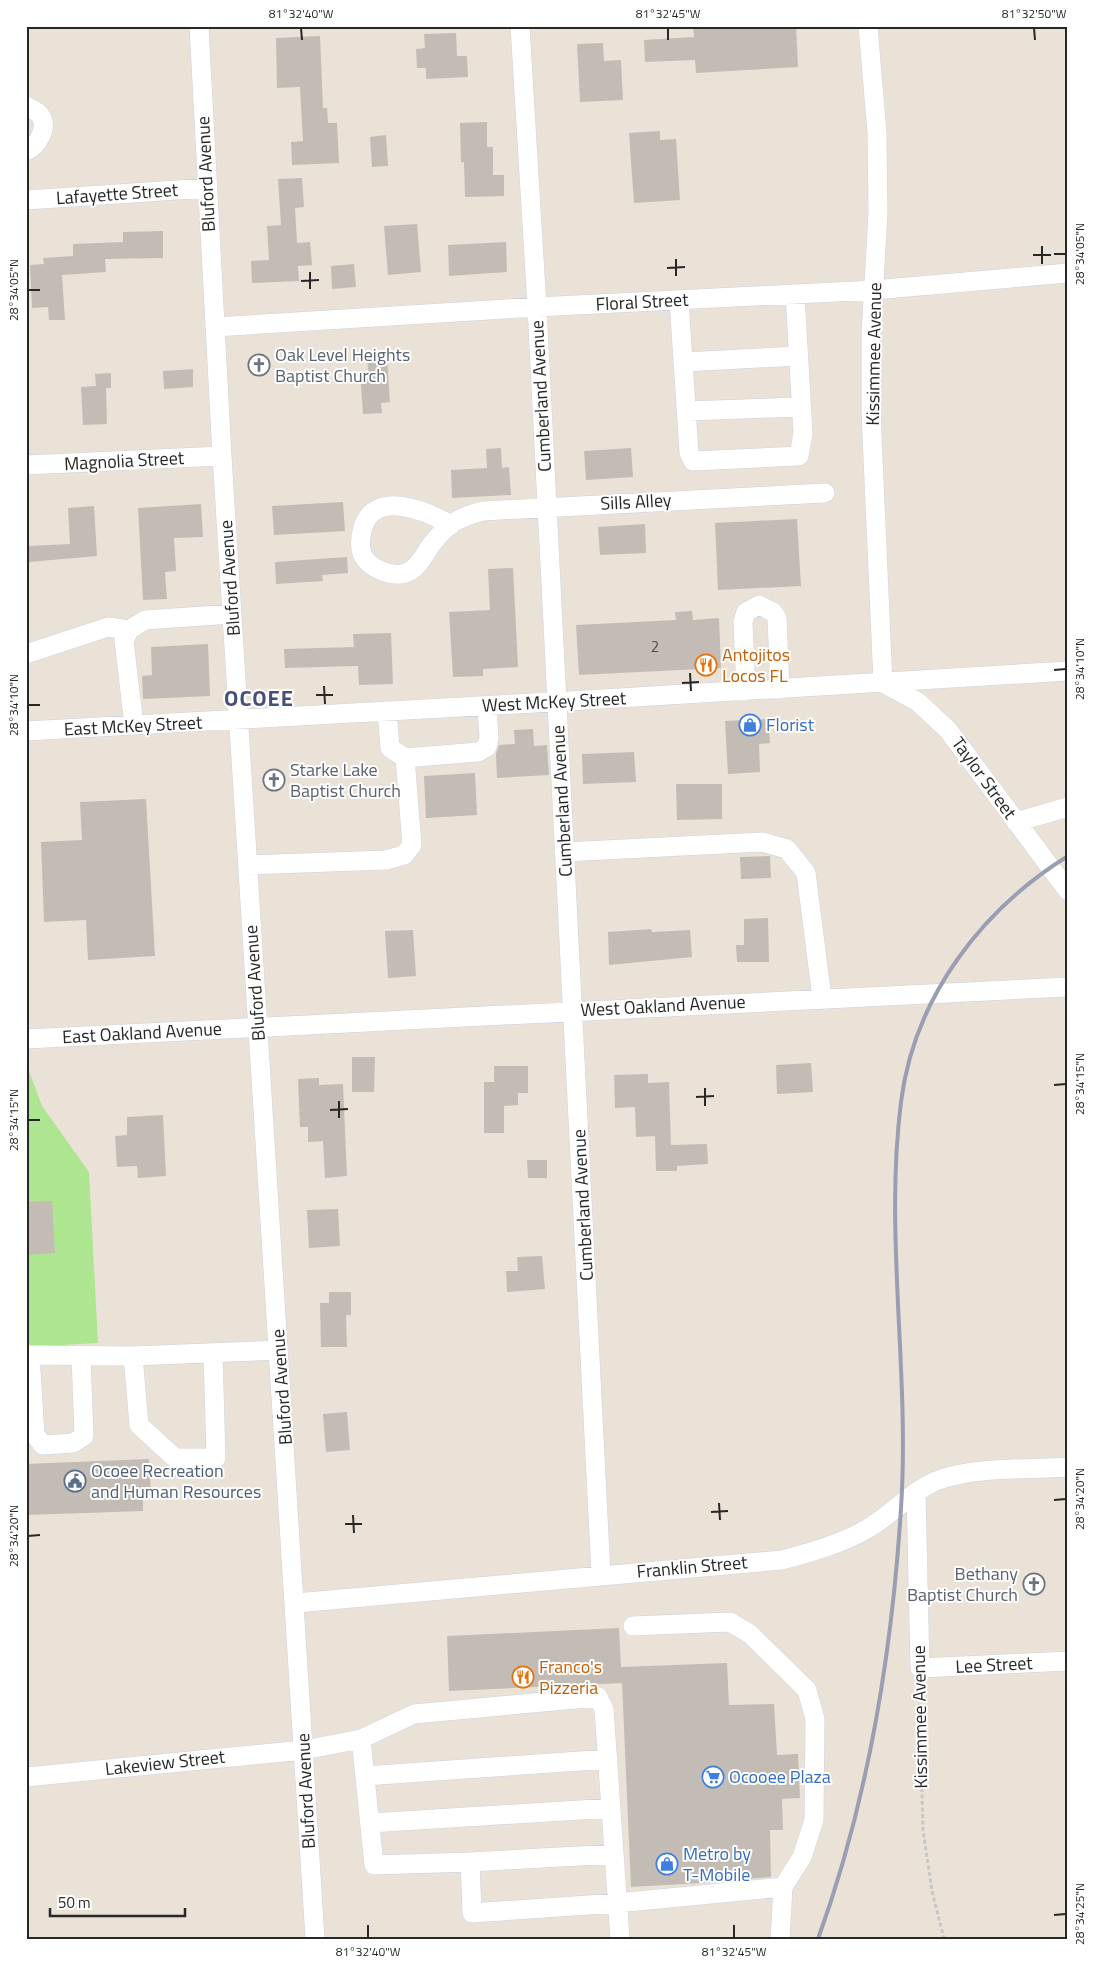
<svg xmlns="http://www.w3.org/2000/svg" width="1094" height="1965" viewBox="0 0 1094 1965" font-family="'Titillium Web',sans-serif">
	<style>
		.green { fill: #ade591 }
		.building { fill: #c2bcb5 }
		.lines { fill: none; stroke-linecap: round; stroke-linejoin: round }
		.minor-casing { stroke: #cdd1e1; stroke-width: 20 }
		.path { stroke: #c7c7c7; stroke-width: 3; stroke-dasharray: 4 2.5; stroke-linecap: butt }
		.minor { stroke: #fff; stroke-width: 19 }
		.rail { stroke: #9a9eb3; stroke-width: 4 }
		.ticks { fill: none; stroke: #272727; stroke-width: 2 }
		.labels { text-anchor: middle; stroke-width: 4; stroke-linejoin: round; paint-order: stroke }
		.number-label { font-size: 15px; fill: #4e4c4a }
		.street-label { font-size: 18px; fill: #272727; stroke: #fff }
		.worship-label { font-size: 18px; fill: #5b616d; stroke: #fff; text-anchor: start }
		.food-label { font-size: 18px; fill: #c56008; stroke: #fff; text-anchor: start }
		.shop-label { font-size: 18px; fill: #366cbe; stroke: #fff; text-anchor: start }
		.service-label { font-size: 18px; fill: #4e5e75; stroke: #fff; text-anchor: start }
		.district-label { font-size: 22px; font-weight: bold; letter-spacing: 1px; fill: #464f79; stroke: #fff }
		.neatline { fill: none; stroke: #272727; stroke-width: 2 }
		.ticks-label { font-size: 12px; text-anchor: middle; fill: #272727 }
	</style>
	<rect width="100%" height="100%" fill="#ebe2d7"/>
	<path class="green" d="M26,1063l16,43 47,66 9,171 -72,4z"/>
	<path class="building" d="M693,26h103l2,41 -102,6 -1,-13 -50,2 -1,-22 50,-3z
		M456,33l1,23h10l1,21 -42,2v-11h-9l-1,-19 9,-1 -1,-14z
		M320,36l3,72h4l1,15h9l2,40 -47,2 -1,-23 12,-1 -3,-54 -23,1 -1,-50z
		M603,43l1,18 17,-1 2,40 -43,2 -3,-58z
		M487,122v25h6v28h11v21l-39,1 -1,-35h-3l-1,-39z
		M660,131v9l16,-1 4,61 -46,3 -5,-70z
		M386,135l2,31 -16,1 -2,-30z
		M302,178l2,29 -9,1 2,35 13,-1 2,23 -14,1 1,15 -47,2 -1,-22 18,-1 -2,-34 14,-1 -3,-46z
		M417,224l4,48 -33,3 -4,-49z
		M163,231v27l-58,1 1,13 -44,3 3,45h-16l-1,-13 -16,1 -2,-43 14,-1 -1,-6 30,-2v-12l50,-2v-10z
		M506,242l1,30 -58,4 -1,-31z
		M354,264l2,23 -24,2 -1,-23z
		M387,357l3,45 -9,1 1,10 -19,1 -3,-43h8l-1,-12z
		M193,369v18l-29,2 -1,-18z
		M111,373v15h-5l1,36 -24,1 -2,-38 15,-1 -1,-12z
		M501,448l1,20 7,-1 2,28 -59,3 -1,-28 36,-2 -1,-19z
		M631,448l2,29 -47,3 -2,-29z
		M343,502l2,29 -71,4 -2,-29z
		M201,504l2,33 -29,1 2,33 -11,1 2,27 -24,1 -5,-92z
		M94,506l3,50 -68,6 -1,-16 42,-2 -2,-36z
		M797,519l4,67 -83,4 -3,-67z
		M645,524l1,29 -46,2 -2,-28z
		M347,557l1,16 -26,2 1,6 -47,3 -1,-22z
		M513,568l5,99 -35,2v7l-30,1 -4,-65 41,-2 -2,-41z
		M692,611l1,9 26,-2 2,50 -142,7 -3,-50 100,-5 -1,-8z
		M391,633l2,51 -34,1 -1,-19 -73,2 -1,-19 70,-2 -1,-13z
		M208,644l2,52 -67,3 -1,-23 10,-1 -1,-28z
		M768,719l2,24 -11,1 1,28 -32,2 -3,-53z
		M533,729l1,17 13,-1 2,30 -52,3 -1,-24 3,-9 16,-1 -1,-14z
		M634,752l2,30 -53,2 -1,-30z
		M475,773l2,42 -51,3 -2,-42z
		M676,784h46v35l-45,1z
		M146,799l9,157 -67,4 -2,-40 -42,2 -3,-80 41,-2 -2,-38z
		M770,856l1,22 -30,1 -1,-22z
		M768,918l1,44h-32l-1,-17h8v-26z
		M651,929l1,3 38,-2 2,27 -83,8 -1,-33z
		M413,930l3,46 -28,2 -3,-47z
		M352,1057h23l-1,35h-22z
		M811,1063l2,29 -36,2 -1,-29z
		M494,1066h34v27h-10v12l-14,1v27h-20v-51h10z
		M648,1074v9l21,-1 2,63 36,-1 1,20 -31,2v5h-21l-1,-35 -19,1 -1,-30 -20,1 -1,-33z
		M319,1078v7l24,-1 4,92 -22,2 -2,-37 -15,1v-15h-8l-2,-48z
		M163,1115l3,61 -28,2 -1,-12 -20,1 -2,-31 12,-1v-18z
		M527,1160h20v18h-19z
		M52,1201l3,52 -29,2v-53z
		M338,1209l2,37 -31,2 -2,-38z
		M542,1256l3,33 -38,3 -1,-21h12l-1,-14z
		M329,1292h22v23h-5l1,32h-26l-1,-44h9z
		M347,1412l3,38 -24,2 -3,-38z
		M149,1459l2,36 -8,1v15l-117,4v-51z
		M619,1628l2,39 106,-4 2,42 45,-1 3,51 21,-1 2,44 -18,1 1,31h-13l1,47 -69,6 -71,4 -9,-204 -173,8 -2,-55z"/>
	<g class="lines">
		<g class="minor-casing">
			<path id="minor" d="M199,26l23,430 93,1483
				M520,26l17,281 64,1268
				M868,26l9,107 1,80 -7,121v79l12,270
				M26,106c4,2 11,5 14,9 9,12 -2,31 -14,36
				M26,200l181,-12
				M679,300l10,153 4,8 106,-5 4,-23 -8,-139
				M215,327l322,-20 337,-17 194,-17
				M683,362l115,-6
				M686,411l115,-4
				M26,465l196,-9
				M451,525c-24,-14 -76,-36 -88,2 -2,8 -4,19 -1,26 5,16 34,27 48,18 10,-6 14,-16 21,-26 16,-21 28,-28 52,-34l342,-18
				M26,654l82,-27 21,3
				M883,683l35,19 30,28 120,161
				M746,691l-3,-69 3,-10 13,-7 14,7 4,6 3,71
				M387,711l3,37 15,10 73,-6 9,-5 2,-9 -2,-32
				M134,725l-10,-84 5,-11 16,-10 87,-6
				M26,731l543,-30 499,-30
				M1016,822l52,-15
				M564,852l198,-10 25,7 19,24 16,125
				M248,865l138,-5 18,-5 8,-10 -7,-87
				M26,1039l1042,-52
				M26,1355l107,1 146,-6
				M30,1355l5,80 8,10 30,-2 11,-7 -3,-80
				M133,1356l6,69 36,33h41l-3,-105
				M916,1492l4,176 148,-7
				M296,1603l486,-43c29,-8 59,-16 85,-31 25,-14 43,-37 69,-48 38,-15 91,-11 132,-14
				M633,1626l97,-4 20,12 57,56 8,29 -1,101 -12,37 -19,30
				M361,1739l13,126 96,-3 2,51 145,-10 166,-16 -3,52
				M365,1776l243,-17
				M26,1777l278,-27 57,-11 53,-25 184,-17 6,12 16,230
				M370,1823l241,-15
				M470,1862l144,-8"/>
		</g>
		<path class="path" d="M919,1684l4,146 9,61 12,48"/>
		<use href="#minor" class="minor"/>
		<path class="rail" d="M818,1939c50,-138 74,-285 83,-431 9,-135 -17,-272 0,-406 13,-104 80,-192 167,-246"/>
	</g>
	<path class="ticks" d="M301,28l1,12M668,28v12M1034,28l1,12M1042,246v18M1054,254h12M1033,255h18M676,259v17M667,268l18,-1M310,272v17M301,281l18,-1M28,290h12M1054,670l12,-1M690,673l1,18M682,683l17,-1M324,686l1,18M316,695h17M28,705h12M1054,1085l12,-1M705,1088v18M696,1097l18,-1M339,1101v17M330,1110l18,-1M28,1120h12M1054,1500l12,-1M719,1503l1,17M711,1512l17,-1M353,1515l1,18M345,1524h17M28,1536l12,-1M1054,1915l12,-1M368,1925v13M734,1925v13"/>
	<defs>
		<g id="church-ring" transform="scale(1.125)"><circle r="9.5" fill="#fff" stroke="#6b7280" stroke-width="1.5"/><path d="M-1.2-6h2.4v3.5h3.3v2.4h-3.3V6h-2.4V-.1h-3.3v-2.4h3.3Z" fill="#6b7280"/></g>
		<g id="restaurant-ring" transform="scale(1.125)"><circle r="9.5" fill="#fff" stroke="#e8710a" stroke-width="1.5"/><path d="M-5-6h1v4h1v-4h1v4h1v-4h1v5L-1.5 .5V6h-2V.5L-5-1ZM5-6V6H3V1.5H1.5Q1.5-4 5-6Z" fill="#e8710a"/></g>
		<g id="shop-ring" transform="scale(1.125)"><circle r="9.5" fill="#fff" stroke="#3f7fe0" stroke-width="1.5"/><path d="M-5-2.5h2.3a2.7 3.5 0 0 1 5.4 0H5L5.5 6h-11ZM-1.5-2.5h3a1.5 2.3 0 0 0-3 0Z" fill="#3f7fe0"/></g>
		<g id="civic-ring" transform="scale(1.125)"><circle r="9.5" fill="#fff" stroke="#5c6f8a" stroke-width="1.5"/><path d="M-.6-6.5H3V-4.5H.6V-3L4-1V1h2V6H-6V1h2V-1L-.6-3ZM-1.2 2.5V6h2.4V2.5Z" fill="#5c6f8a"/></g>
		<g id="supermarket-ring" transform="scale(1.125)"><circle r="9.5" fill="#fff" stroke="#3f7fe0" stroke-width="1.5"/><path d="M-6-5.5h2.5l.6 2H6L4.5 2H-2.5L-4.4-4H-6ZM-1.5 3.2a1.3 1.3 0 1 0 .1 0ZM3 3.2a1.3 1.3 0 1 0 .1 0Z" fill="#3f7fe0"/></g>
	</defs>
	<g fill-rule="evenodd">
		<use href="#church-ring" x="259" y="365"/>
		<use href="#restaurant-ring" x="706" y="665"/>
		<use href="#shop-ring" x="750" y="725"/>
		<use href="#church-ring" x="274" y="780"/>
		<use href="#civic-ring" x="75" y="1481"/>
		<use href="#church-ring" x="1034" y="1584"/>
		<use href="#restaurant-ring" x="523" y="1677"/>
		<use href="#supermarket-ring" x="713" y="1777"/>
		<use href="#shop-ring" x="667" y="1864"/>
	</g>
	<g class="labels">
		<g class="number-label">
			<text x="655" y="652">2</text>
		</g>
		<g class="street-label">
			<text transform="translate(206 174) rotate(-93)" y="6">Bluford Avenue</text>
			<text transform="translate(117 194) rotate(-4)" y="6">Lafayette Street</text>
			<text transform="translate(642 302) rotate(-3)" y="6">Floral Street</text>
			<text transform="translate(874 354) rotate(-89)" y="6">Kissimmee Avenue</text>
			<text transform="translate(541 396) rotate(-93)" y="6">Cumberland Avenue</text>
			<text transform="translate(124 461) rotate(-3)" y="6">Magnolia Street</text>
			<text transform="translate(636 502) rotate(-3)" y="6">Sills Alley</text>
			<text transform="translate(230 578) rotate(-94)" y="6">Bluford Avenue</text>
			<text transform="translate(554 702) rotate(-3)" y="6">West McKey Street</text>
			<text transform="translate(133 726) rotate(-3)" y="6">East McKey Street</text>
			<text transform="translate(984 778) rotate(54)" y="6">Taylor Street</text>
			<text transform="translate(562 801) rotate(-93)" y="6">Cumberland Avenue</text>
			<text transform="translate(255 983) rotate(-94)" y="6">Bluford Avenue</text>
			<text transform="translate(663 1006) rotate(-3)" y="6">West Oakland Avenue</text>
			<text transform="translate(142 1033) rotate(-3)" y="6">East Oakland Avenue</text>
			<text transform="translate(583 1205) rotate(-93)" y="6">Cumberland Avenue</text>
			<text transform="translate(282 1387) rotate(-94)" y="6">Bluford Avenue</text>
			<text transform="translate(692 1567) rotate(-5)" y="6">Franklin Street</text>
			<text transform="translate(994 1665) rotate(-3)" y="6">Lee Street</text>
			<text transform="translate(920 1717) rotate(-91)" y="6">Kissimmee Avenue</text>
			<text transform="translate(165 1763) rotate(-6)" y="6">Lakeview Street</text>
			<text transform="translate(306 1791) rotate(-93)" y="6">Bluford Avenue</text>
		</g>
		<g class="worship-label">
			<text x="275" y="361">Oak Level Heights<tspan x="275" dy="21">Baptist Church</tspan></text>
			<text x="290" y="776">Starke Lake<tspan x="290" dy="21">Baptist Church</tspan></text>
			<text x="1018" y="1580" text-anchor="end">Bethany<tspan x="1018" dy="21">Baptist Church</tspan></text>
		</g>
		<g class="food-label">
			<text x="722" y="661">Antojitos<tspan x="722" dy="21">Locos FL</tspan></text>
			<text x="539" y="1673">Franco's<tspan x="539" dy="21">Pizzeria</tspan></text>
		</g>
		<g class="shop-label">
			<text x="766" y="731">Florist</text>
			<text x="729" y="1783">Ocooee Plaza</text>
			<text x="683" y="1860">Metro by<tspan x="683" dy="21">T-Mobile</tspan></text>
		</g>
		<g class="service-label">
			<text x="91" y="1477">Ocoee Recreation<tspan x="91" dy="21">and Human Resources</tspan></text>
		</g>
		<g class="district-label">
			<text x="259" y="706">OCOEE</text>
		</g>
	</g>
	<rect width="1094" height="1965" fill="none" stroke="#ffffff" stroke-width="55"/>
	<path d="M50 1908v8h135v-8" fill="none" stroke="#272727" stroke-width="2.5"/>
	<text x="58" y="1908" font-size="15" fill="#272727" stroke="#ffffff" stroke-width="4" paint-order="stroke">50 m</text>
	<rect x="28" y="28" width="1038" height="1910" class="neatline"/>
	<g class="ticks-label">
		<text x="301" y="18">81°32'40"W</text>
		<text x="668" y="18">81°32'45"W</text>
		<text x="1034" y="18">81°32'50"W</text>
		<text transform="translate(1080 254) rotate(-90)" y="4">28°34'05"N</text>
		<text transform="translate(14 290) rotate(-90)" y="4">28°34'05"N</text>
		<text transform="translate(1080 669) rotate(-90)" y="4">28°34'10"N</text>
		<text transform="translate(14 705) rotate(-90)" y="4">28°34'10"N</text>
		<text transform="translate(1080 1084) rotate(-90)" y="4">28°34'15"N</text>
		<text transform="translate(14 1120) rotate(-90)" y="4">28°34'15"N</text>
		<text transform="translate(1080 1499) rotate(-90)" y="4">28°34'20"N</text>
		<text transform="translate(14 1536) rotate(-90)" y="4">28°34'20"N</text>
		<text transform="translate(1080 1914) rotate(-90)" y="4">28°34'25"N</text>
		<text x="368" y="1956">81°32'40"W</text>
		<text x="734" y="1956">81°32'45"W</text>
	</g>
</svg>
